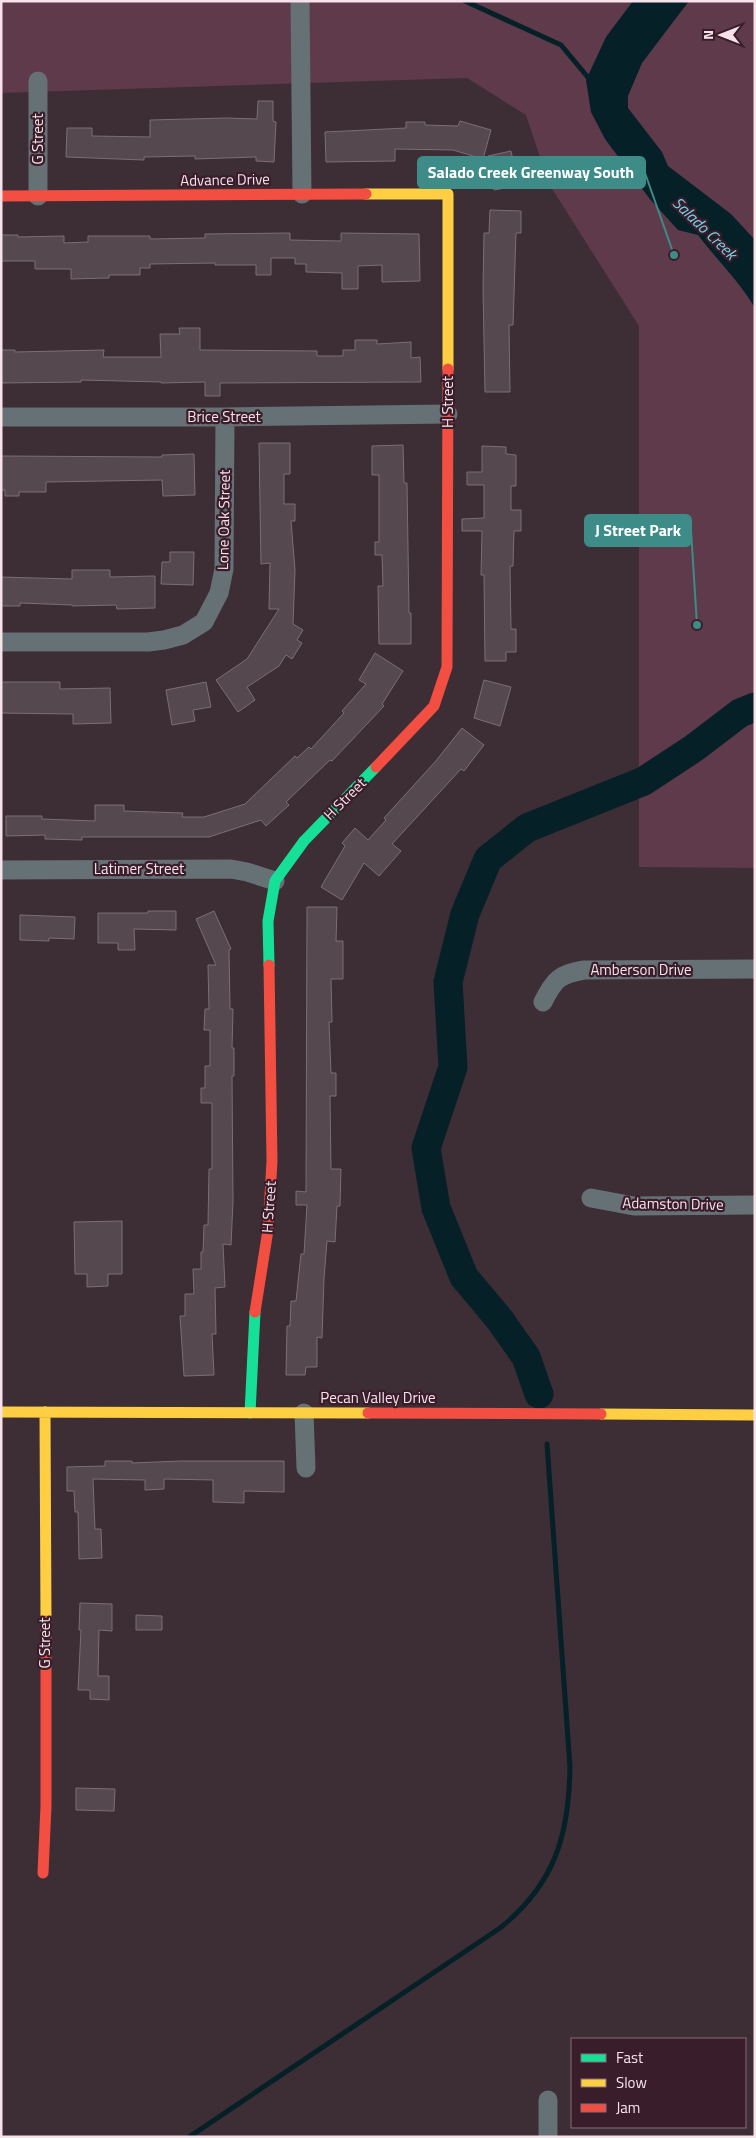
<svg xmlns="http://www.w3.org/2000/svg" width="756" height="2138" viewBox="0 0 756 2138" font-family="'Titillium Web',sans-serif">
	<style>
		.green { fill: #5e3a4a }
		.water { fill: #052027 }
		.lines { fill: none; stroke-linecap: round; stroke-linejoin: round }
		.stream { stroke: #052027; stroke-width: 5 }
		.river { stroke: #052027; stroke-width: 29 }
		.building { fill: #56484f; stroke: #7d6e75 }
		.street { stroke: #657175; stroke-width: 19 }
		.fast { stroke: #16e098; stroke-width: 11 }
		.slow { stroke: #ffcf43; stroke-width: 11 }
		.jam { stroke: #f24e42; stroke-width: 11 }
		.labels { text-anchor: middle; stroke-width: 4.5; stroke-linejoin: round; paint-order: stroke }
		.street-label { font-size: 15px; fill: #f7e2ea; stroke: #3a1d2a }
		.water-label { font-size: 16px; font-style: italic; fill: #76d5e9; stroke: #3a1d2a }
		.leader { fill: none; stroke: #3d8c87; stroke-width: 2 }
		.callout-dot { fill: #3d8c87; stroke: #3a1d2a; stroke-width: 2 }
		.callout { fill: #3d8c87; stroke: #3d8c87; stroke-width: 2 }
		.callout-label { font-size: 16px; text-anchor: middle; font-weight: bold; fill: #fff }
	</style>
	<rect width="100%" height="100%" fill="#3d2d35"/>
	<path class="green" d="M1,1h754v867l-116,-1v-541l-90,-142 -23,-69 -59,-37 -466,15z"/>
	<path class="water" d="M633,1h56l-47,62 -14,33v12l34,44 6,14 63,48 24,26v68c-16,-27 -38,-48 -57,-73l-20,-5 -29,-32 -44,-59 -14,-27 -5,-32 20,-43z"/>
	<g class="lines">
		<path class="stream" d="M465,1l96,44 30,36
			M189,2137l311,-209c55,-44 69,-93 70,-161l-23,-323"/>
		<path class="river" d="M539,1394l-13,-37 -26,-37 -36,-43 -28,-69 -10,-60 27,-81 -5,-85 17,-68 23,-55 39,-31 117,-47 50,-33 46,-35 15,-6"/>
	</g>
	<path class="building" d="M258,101h15v20l3,1 -2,40 -18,-1v-4l-61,2v-3l-51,1v3l-78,-3 1,-29h25v8l58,1v-17l77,-2 30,1z
		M460,121l31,9 -8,29 -30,-9 -58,-1v12l-69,1 -1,-30 81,-4v-6h19v3l33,1z
		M511,151l4,19 10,-3 3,17 -34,6 -6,-34z
		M490,210l31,1v22h-5l-3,92h-4l1,67h-25l-2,-104 1,-55h5z
		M290,233v7l51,1v-8l78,1 1,47 -38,1v-17l-24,1v23h-16v-16l-36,-1v-8h-11v-6h-24v17h-15v-10h-41v-2l-65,1v4h-10v7h-31v3l-38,1v-10h-36v-8h-34v-26h17v2l46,-1v7l24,-1v-6h62v3l55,-1v-4z
		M179,328h21v22l117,1v5h26v-6h12v-10h22v4l34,-2v16l9,-1 1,25 -201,1v13h-15v-14l-44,1v-1l-80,-2v2l-80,1v-33h14v2l89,-2 -1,7h58l-1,-23h20z
		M259,443h31v31h-6v30h11v17h-4l4,49 -2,54 10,6 -6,10 5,3 -10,16 -6,-4 -7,11 -32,21 8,13 -17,12 -22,-32 31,-21 32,-50h-10l1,-46 -9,1z
		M403,445l1,38h3l2,130h2v31h-32l-1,-58h5l-1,-31h-7v-13h4v-67h-7v-29z
		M482,446l24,1v7l10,1v31h-5v24h10v21h-7l-1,35h-3l1,63h5v23h-10v9h-21l-1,-86h-3l1,-44h-20v-12l22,-1v-33h-17v-13h15z
		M194,454l1,41 -32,1 -1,-16 -116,2v10h-27v4h-14v-6h-4v-34l161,1v-2z
		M170,552h24l-1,33 -32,-1 1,-22h8z
		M72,570h38v7l45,-1v32l-38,1 -1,-4 -44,1v-1l-52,-2v3h-19v-29l71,2z
		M375,653l28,18 -21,33 2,2 -52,55 -2,-1 -44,42 3,3 -23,21 -5,-6 -52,17h-127v3l-37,-1v-4l-39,1v-20h36v3l53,2v-16h29v6l59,2 -1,4h22l41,-13 50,-48 2,2 12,-11 2,2 33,-36 -2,-2 24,-27 -7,-4z
		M484,680l27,7 -11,39 -26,-8z
		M1,682h59v7l50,-1 1,35 -38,1v-10l-72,-1z
		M206,682l5,25 -18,3 2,11 -23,4 -6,-35z
		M462,728l22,17 -20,26 -3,-2 -69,75 9,7 -22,25 -15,-13 -22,37 -21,-13 24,-41 -3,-3 13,-15 13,12 18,-20 -2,-2 51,-56z
		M307,907h30l-1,34h7v38h-12l1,43h-3l2,51h5v23h-6l1,73h10l-1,37h-3l-2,36 -8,-1 -3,37 -2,60 -5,-1v30h-11l-1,8h-19l1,-49h3l1,-25h5l5,-47h3l3,-49h-11v-14l10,1z
		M148,911h28v19l-42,-1 1,21h-17v-7h-20v-30h50z
		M214,911l17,38 -2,1 1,59h3l-1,39h2v28h-2l1,125 -2,44 -8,-1 2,43 -10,1 1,46h-4l2,41 -30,1 -4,-60h5v-22h9l-1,-25h8v-17h2l1,-27h4l1,-56h3v-66h-11v-15h4v-22h5v-36h-6l1,-21h4l-1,-44h8l-20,-46z
		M20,915l55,2 -1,22 -25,-1v3l-29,-1z
		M122,1221v53h-14v12l-21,1v-13h-12l-1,-52z
		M105,1461h27v2l49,-2h103v31l-40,-1v12l-31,-1v-22l-49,-1v10l-19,1v-10l-52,-1 2,50h6l1,29 -23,1 -1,-47h-3l-1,-21h-7v-24l38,-1z
		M80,1603l32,1v27l-13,-1 -1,46h11v24l-19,-1v-9h-12l3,-60h-2z
		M136,1615l26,1v14h-26z
		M76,1788l39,1 -1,22 -38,-1z"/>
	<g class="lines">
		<path class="street" d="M300,1l2,193
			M38,196v-115
			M1,417h224l223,-3
			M1,642h147l16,-2 19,-5 21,-13 15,-29 5,-24 1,-152
			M1,870l230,-1 16,3 28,9
			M543,1002c11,-22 16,-28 41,-32l171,-1
			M591,1198l43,8 121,-1
			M304,1413l2,55
			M548,2137v-37"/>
		<path class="fast" d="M269,965l-1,-44 7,-40 29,-40 72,-74
			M250,1413l5,-101"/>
		<path class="slow" d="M366,194h82v175
			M1,1412l367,1
			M45,1412l1,209
			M601,1414l154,1"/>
		<path class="jam" d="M1,196l365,-2
			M376,767l58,-61 13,-39 1,-298
			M255,1312l13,-82 4,-69 -3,-196
			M368,1413l233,1
			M43,1873l3,-67v-185"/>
	</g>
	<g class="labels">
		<g class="street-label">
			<text transform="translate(38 139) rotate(-90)" y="5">G Street</text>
			<text transform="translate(225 180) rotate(-1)" y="5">Advance Drive</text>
			<text transform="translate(448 402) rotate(-90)" y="5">H Street</text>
			<text x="224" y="422">Brice Street</text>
			<text transform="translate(224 520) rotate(-89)" y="5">Lone Oak Street</text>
			<text transform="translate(345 799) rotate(-45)" y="5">H Street</text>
			<text x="139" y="874">Latimer Street</text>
			<text x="641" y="975">Amberson Drive</text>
			<text transform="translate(673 1204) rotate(1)" y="5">Adamston Drive</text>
			<text transform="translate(269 1207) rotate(-86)" y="5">H Street</text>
			<text x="378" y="1403">Pecan Valley Drive</text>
			<text transform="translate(45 1643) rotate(-90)" y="5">G Street</text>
		</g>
		<g class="water-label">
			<text transform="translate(705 228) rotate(44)" y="6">Salado Creek</text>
		</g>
	</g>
	<path class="leader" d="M674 255L645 173M697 625L691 530"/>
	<g class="callout-dot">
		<circle cx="674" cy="255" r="5"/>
		<circle cx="697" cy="625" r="5"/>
	</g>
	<g class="callout">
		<rect x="418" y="157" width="227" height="31" rx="5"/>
		<rect x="585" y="515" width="106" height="31" rx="5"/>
	</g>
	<g class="callout-label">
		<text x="531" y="178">Salado Creek Greenway South</text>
		<text x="638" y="536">J Street Park</text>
	</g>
	<rect width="756" height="2138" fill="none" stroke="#f7e2ea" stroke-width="5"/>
	<rect x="571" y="2038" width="175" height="90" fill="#3a1d2a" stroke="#866c77"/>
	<rect x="581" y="2054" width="25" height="8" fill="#16e098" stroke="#866c77"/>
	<text x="616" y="2063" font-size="15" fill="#f7e2ea">Fast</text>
	<rect x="581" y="2079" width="25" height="8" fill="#ffcf43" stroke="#866c77"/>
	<text x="616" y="2088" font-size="15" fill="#f7e2ea">Slow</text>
	<rect x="581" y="2104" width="25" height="8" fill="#f24e42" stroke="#866c77"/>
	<text x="616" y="2113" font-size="15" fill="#f7e2ea">Jam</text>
	<g transform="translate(721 35) rotate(270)" stroke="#3a1d2a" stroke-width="4" paint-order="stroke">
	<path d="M0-4L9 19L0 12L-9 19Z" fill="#f7e2ea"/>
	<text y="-8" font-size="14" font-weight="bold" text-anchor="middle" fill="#f7e2ea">N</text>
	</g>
</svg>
